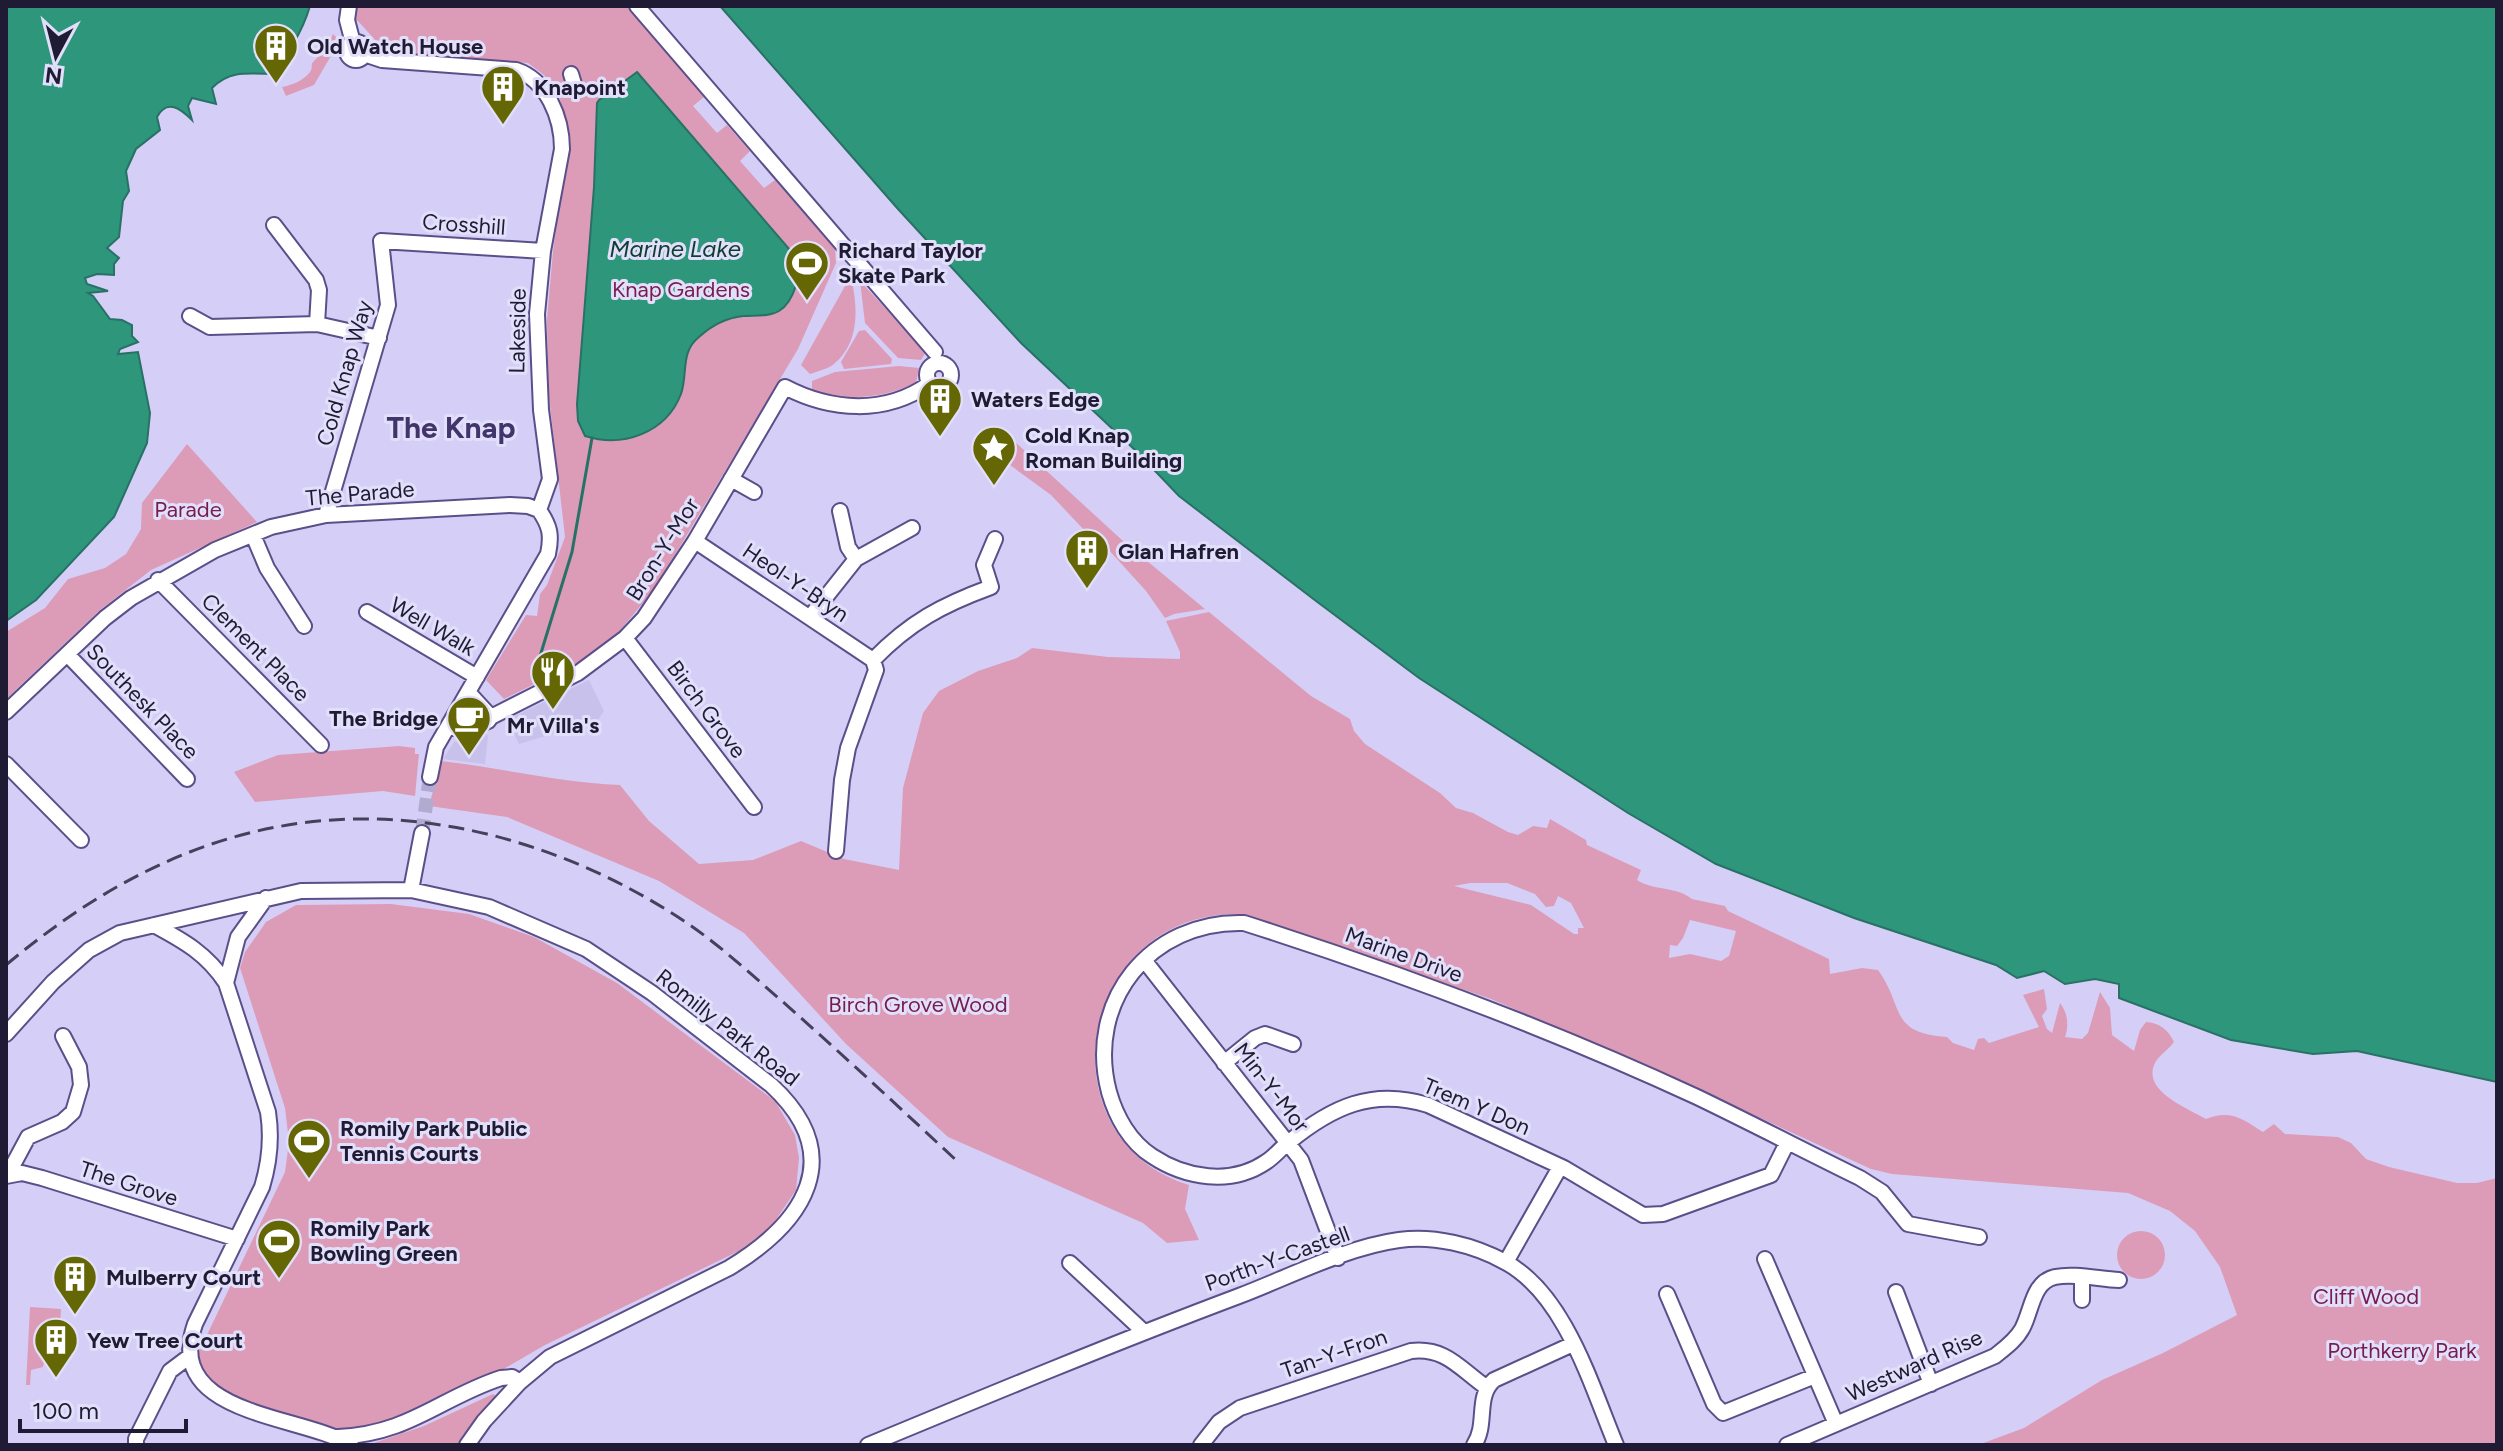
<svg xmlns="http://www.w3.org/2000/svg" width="2503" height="1451" viewBox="0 0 2503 1451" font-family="Figtree,sans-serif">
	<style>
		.built { fill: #c8c1ec }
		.green { fill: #dc9cb7; fill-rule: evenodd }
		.water { fill: #2d967b; stroke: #297166; stroke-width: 2 }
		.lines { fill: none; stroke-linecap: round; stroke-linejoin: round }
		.stream { stroke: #297166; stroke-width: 3 }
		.minor-tunnel { stroke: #b1abd0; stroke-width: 14; stroke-dasharray: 14 7; stroke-linecap: butt }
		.minor-casing { stroke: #5b4f89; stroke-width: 18 }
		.minor { stroke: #fff; stroke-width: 14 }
		.rail { stroke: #45405c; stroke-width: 3; stroke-dasharray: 16 8; stroke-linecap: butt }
		.labels { text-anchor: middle; stroke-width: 6; stroke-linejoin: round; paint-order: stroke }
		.poi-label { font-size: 22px; font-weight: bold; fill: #201b34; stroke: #e2dffa; text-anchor: start }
		.street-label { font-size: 22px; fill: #201b34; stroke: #e2dffa }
		.park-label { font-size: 22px; fill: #771d4d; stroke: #e2dffa }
		.water-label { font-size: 24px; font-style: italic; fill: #103d31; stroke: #e2dffa }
		.district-label { font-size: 30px; font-weight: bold; fill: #42356c; stroke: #e2dffa }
	</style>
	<rect width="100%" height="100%" fill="#d5cff7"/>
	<path class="built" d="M589,680l15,31 -6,9 -79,24 -12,-24z
		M480,730h4l4,6 -3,28 -42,-5 11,-17z"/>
	<path class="green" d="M357,6h269l78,91 -11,9 24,27 10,-8 23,26 -10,10 24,27 11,-8 60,69 1,14 -38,86 -144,241 -38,45 -37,27 -75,37 -18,-19 40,-65 11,1 3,-22 7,-9 18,-48 -17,-149 -1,-68 6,-69 16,-111 -9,-41 -16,-24 -16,-12 -141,-10 -29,-32h-3z
		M333,34l3,3 -4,17 -18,31 -28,11 -4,-9c10,-2 21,-6 28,-15 4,-6 -1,-7 5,-12 8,-8 13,-14 18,-26z
		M860,281l66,71 -5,8 -23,-2 -33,-35z
		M852,282c6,28 7,61 -18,82 -6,5 -16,7 -24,10l-9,-9 44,-79z
		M865,330l27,29 -1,5 -47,5 -3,-7 18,-31z
		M899,366l20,2 -3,15c-36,16 -67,18 -104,7v-9l23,-9z
		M1014,441l109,100 82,68 -31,5 -9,4 -19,-27 -48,-53 -13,-7 -34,-36 -41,-30 -4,-10 2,-8z
		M187,444l70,78 -106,48 -51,40 -94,89v-67l39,-24 23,-29 37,-11 21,-14 15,-25 1,-26z
		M1209,612l102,84 39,23 4,12 11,13 75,49 16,15 17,5 35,19 10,3 15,-9 14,2 3,-9 36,21 1,5 54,25 -4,10c17,11 39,6 55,19l33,7 3,5 101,48 1,15 32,-6 16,2c27,37 10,63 69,67l6,6 21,7 4,-11 6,-1 5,5 50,-16 -16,-32 21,-6 3,20 -5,7 5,13 5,4 8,-30c8,10 9,23 5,34l17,2 6,-6 12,-41 10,16 2,27 22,16 6,-21 6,-8c13,1 22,7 28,20 -5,7 -13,12 -18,19 -17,29 31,47 50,58 24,-10 37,0 57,13l11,-8 11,10 53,3 13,6 15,16 23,8 68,16h20l20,-5v267h-519l46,-17 78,-48 61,-27 74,-38 -17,-48 -25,-36 -25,-20 -42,-18 -236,-19 -21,-5 -228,-105 -152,-65 -242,-83c-10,-1 -21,-3 -31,-1 -144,18 -171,226 -29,270l-4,24 14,31 -32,3 -24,-20 -195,-86 -102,-93 -102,-111 -85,-52 -152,-64 -78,-11 12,-45c60,7 118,21 179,24l29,36 50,43 54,-4 48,-19 43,18 55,11 4,-82 20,-75 16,-22 39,-20 39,-13 15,-10 76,9 72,2v-7l-14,-31zM1470,883h37l28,11 11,13 8,-1 4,-10 13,7 13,25h-6v6h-4l-43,-29 -77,-19zM1690,920l46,11 -7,25 -8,5 -31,-7 -21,4 1,-13 7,1 6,-8z
		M399,746l16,2v6h4l-4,42 -32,-5 -128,11 -21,-30 44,-17z
		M391,904l78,10 65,23 83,46 158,118 20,34 4,23 -3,32 -25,37 -32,24 -194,94 -64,37 -94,44 -41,5 -96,-29 -32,-13 -24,-27 91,-190 4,-30 -4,-34 -45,-140 5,-16 21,-30 30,-17z
		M2117 1255a24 24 0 1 1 48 0a24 24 0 1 1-48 0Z
		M30,1307l31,2 -2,35h-7l-1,20 -7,-1 -1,4 -12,3 -1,15h-4z
		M493,1394l3,2 -38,49h-90l56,-19z"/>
	<path class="water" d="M6,6h304c-8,27 -21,48 -41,68 -23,-1 -40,-3 -57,14l4,16 -24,-6 -4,8 4,14c-11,-11 -25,-22 -35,-3l3,13 -24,19 -10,22 3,20 -6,10 -4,36 -12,11 12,10 -5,6v11l-17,-1 -12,4 2,6 21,7 -20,2 5,3 17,23 12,1 10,5v11l6,6 -18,7 -2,5 20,-2 12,61 -3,30 -33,74 -78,83 -30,21z
		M720,6h1777v1076l-140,-31 -44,3 -82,-14 -112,-42v-14l-24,-5 -30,5 -21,-13 -27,7 -21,-13 -142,-47 -138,-54 -88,-51 -209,-135 -103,-77 -137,-105 -44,-46 -114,-107 -123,-134z
		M637,72l159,185c8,14 -3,46 -17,54 -10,6 -25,4 -36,5 -17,2 -32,10 -44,21 -19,15 -11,37 -18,57 -15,39 -58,54 -96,42l-7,-15 -1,-17 17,-217 3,-84 2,-3z"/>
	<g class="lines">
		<path class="stream" d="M533,679l39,-127 20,-114"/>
		<path class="minor-tunnel" d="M422,833l8,-56"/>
		<g class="minor-casing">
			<path id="minor" d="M349,6l-2,14 6,23
				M637,6l298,346
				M347 51a9 9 0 1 1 18 0a9 9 0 1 1-18 0Z
				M364,54l18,6 134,10c31,10 46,48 46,79l-19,102 -6,63 4,96 9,69 -11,31
				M571,74l3,10
				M274,225l42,55 3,10 -2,34
				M190,316l20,11 107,-3 62,14
				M927 375a12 12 0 1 1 24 0a12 12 0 1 1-24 0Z
				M731,479l23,13
				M840,511l8,36 8,12
				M326,515l62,-210 -7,-64 162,10
				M253,535l14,33 37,58
				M695,541l178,119
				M158,580l163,165
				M367,612l110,65
				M810,617l46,-58 56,-31
				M625,638l129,169
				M67,654l120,125
				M468,692l23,25
				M6,712l99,-94 26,-20 84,-48 56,-23 55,-12 184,-10 18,1 11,4
				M449,726l16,5 23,-10 3,-4 87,-44 47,-35 19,-20 51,-77 90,-154c46,24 100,28 144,-3
				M6,764l75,76
				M430,777l6,-30 112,-193c4,-19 2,-28 -9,-44
				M836,851l6,-71 6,-32 28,-78 -3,-10c37,-38 69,-55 118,-73l-7,-22 11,-26
				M411,890l11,-57
				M266,898l-28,39 -12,46 42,129c4,26 2,49 -6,75l-67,137c-32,92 104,90 156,121
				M154,925c30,16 53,29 72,58
				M1144,960l157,200 37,98
				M6,1034l47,-52 36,-32 31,-17 181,-42 110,-1 78,17 97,42 66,44 119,92c77,71 34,137 -42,183l-179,89 -30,25 -36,39 -17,24
				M1224,1063l31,-25 10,-4 28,10
				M1787,1143l-16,32 -108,39 -20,1 -79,-47 -136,-63c-56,-17 -96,2 -139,37 -8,6 -15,15 -23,20 -35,24 -81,16 -114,-6 -22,-14 -36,-39 -43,-64 -24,-91 42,-172 135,-169 154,49 306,106 453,174 54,26 108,54 163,81l22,14 26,32 71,13
				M14,1174l-1,-9 15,-28 34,-15 11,-10 8,-27 -2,-18 -16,-31
				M6,1176l16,-3 20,5 195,61
				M1765,1259l71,165
				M1506,1262l54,-95
				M1070,1263l73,68
				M2082,1278v22
				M1896,1292l35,92
				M1667,1294l47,110 9,9 92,-37
				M338,1437c71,-3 102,-39 163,-59l11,-1 8,5
				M136,1445v-6l34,-68 20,-15
				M868,1445c123,-51 246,-102 371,-149 50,-19 108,-49 160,-56 35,-5 75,5 106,22 60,32 86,123 111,183
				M1201,1445l18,-23 21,-14 171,-57c35,-4 49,18 75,36
				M1474,1445c14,-21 1,-48 20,-65l79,-36
				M1787,1445l208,-89c10,-8 21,-16 27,-27 10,-18 10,-47 33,-52 19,-4 44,2 64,3"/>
		</g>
		<use href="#minor" class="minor"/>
		<path class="rail" d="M6,965c143,-120 296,-175 481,-131 73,18 141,49 203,91 33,23 63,51 93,77 59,52 117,106 174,159"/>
	</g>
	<defs>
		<g id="building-pin" transform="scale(2.3)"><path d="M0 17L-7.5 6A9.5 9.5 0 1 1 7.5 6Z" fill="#646704" stroke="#e2dffa"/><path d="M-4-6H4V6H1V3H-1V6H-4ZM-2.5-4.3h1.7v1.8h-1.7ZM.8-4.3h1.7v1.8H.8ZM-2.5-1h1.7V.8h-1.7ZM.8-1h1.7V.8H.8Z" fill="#fff"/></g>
		<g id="stadium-pin" transform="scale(2.3)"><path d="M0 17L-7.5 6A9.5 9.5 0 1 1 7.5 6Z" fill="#646704" stroke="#e2dffa"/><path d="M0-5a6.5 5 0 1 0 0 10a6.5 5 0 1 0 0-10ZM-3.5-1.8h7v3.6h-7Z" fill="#fff"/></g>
		<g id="sight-pin" transform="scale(2.3)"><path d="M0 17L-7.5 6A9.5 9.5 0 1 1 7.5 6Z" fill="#646704" stroke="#e2dffa"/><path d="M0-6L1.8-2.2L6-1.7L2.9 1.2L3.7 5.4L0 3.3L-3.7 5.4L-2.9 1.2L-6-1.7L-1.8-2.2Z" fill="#fff"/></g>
		<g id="restaurant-pin" transform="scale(2.3)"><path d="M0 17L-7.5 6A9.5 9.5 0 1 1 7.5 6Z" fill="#646704" stroke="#e2dffa"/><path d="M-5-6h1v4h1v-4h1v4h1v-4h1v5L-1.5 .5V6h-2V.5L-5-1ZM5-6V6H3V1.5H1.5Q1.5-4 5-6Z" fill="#fff"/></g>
		<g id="cafe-pin" transform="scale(2.3)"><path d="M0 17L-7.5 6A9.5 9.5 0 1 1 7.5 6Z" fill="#646704" stroke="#e2dffa"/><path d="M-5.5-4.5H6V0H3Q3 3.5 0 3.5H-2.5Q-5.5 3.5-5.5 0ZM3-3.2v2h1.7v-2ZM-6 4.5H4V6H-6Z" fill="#fff"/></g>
	</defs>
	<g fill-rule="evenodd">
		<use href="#building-pin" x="276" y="46"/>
		<use href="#building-pin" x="503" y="87"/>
		<use href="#stadium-pin" x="807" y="263"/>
		<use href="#building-pin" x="940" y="399"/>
		<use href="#sight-pin" x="994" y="448"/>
		<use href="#building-pin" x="1087" y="551"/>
		<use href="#restaurant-pin" x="553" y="672"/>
		<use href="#cafe-pin" x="469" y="718"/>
		<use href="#stadium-pin" x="309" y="1141"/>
		<use href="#stadium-pin" x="279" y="1241"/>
		<use href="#building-pin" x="75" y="1277"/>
		<use href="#building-pin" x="56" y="1340"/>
	</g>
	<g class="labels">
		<g class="poi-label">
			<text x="307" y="54">Old Watch House</text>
			<text x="534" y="95">Knapoint</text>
			<text x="838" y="258">Richard Taylor<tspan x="838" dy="25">Skate Park</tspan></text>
			<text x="971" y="407">Waters Edge</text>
			<text x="1025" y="443">Cold Knap<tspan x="1025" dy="25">Roman Building</tspan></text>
			<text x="1118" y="559">Glan Hafren</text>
			<text x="438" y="726" text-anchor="end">The Bridge</text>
			<text x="553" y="733" text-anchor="middle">Mr Villa's</text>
			<text x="340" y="1136">Romily Park Public<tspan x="340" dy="25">Tennis Courts</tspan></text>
			<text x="310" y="1236">Romily Park<tspan x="310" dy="25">Bowling Green</tspan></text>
			<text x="106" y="1285">Mulberry Court</text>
			<text x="87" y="1348">Yew Tree Court</text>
		</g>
		<g class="street-label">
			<text transform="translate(464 224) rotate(4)" y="8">Crosshill</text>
			<text transform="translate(517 331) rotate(-89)" y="8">Lakeside</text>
			<text transform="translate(344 373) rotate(-74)" y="8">Cold Knap Way</text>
			<text transform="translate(360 493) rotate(-5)" y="8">The Parade</text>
			<text transform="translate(662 549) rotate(-58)" y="8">Bron-Y-Mor</text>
			<text transform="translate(796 582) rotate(34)" y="8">Heol-Y-Bryn</text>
			<text transform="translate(433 626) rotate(30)" y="8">Well Walk</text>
			<text transform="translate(256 647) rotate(45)" y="8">Clement Place</text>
			<text transform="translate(143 701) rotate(46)" y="8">Southesk Place</text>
			<text transform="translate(707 709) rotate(53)" y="8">Birch Grove</text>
			<text transform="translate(1404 954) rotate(20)" y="8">Marine Drive</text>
			<text transform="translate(728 1027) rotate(38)" y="8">Romilly Park Road</text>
			<text transform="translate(1272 1087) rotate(52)" y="8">Min-Y-Mor</text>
			<text transform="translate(1477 1106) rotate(23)" y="8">Trem Y Don</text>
			<text transform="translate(129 1183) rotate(18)" y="8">The Grove</text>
			<text transform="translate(1277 1258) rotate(-20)" y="8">Porth-Y-Castell</text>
			<text transform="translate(1334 1353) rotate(-19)" y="8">Tan-Y-Fron</text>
			<text transform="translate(1914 1365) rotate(-24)" y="8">Westward Rise</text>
		</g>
		<g class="park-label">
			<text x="681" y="297">Knap Gardens</text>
			<text x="188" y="517">Parade</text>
			<text x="918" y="1012">Birch Grove Wood</text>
			<text x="2366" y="1304">Cliff Wood</text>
			<text x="2402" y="1358">Porthkerry Park</text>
		</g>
		<g class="water-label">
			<text x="675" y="257">Marine Lake</text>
		</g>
		<g class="district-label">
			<text x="451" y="438">The Knap</text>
		</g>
	</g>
	<rect width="2503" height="1451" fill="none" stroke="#201b34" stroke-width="16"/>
	<g transform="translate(56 56) rotate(187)" stroke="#e2dffa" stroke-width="6" paint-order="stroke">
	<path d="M0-6L14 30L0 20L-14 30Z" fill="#201b34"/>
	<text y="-12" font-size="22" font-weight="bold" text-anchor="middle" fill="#201b34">N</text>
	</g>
	<path d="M20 1419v12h166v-12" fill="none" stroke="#201b34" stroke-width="4"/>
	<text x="32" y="1419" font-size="24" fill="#201b34" stroke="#e2dffa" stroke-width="6" paint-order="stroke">100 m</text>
</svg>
